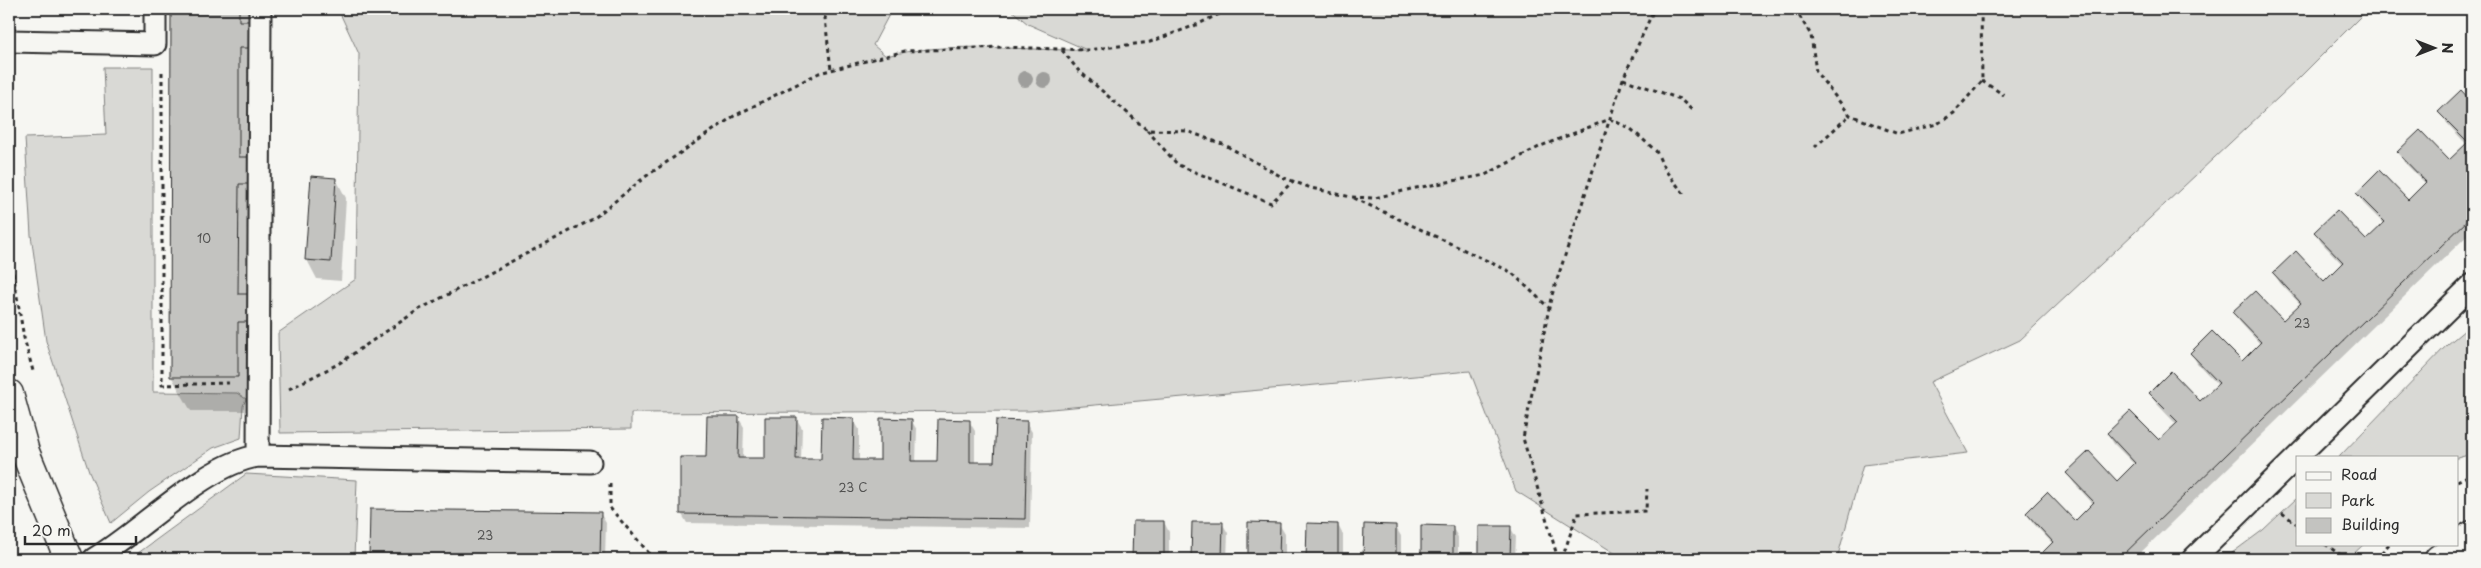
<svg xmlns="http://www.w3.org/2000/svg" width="2481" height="568" viewBox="0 0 2481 568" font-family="'Playpen Sans',sans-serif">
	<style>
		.green { fill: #d9d9d5; stroke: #828280 }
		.shadow { fill: #0003 }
		.building { fill: #c3c3c0; stroke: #2b2b2b }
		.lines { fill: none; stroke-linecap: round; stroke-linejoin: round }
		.lane-casing { stroke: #2b2b2b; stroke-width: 25 }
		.secondary-casing { stroke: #2b2b2b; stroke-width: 31 }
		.path { stroke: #2b2b2b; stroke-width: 3; stroke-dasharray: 4 4; stroke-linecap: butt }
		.lane { stroke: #f6f6f2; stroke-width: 21 }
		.secondary { stroke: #f6f6f2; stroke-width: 28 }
		.tree { fill: #9e9e9c }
		.labels { text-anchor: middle; stroke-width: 4; stroke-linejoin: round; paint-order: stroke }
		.number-label { font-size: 12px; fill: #515150 }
	</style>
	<rect width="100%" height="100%" fill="#f6f6f2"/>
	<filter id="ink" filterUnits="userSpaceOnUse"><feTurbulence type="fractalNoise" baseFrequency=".02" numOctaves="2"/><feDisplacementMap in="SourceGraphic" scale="10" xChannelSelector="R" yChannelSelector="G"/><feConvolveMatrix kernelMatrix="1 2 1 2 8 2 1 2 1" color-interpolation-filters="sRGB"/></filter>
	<g filter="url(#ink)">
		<path class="green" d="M338,9h554l-19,36 13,11c66,-16 134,-5 201,-6l-59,-26 -18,-15h1358l-73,73 -275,258 -90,42 38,71 -105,12 -26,94h-213l-108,-68 -46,-120 -441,40 -398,2v16l-351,4 -2,-100 78,-54 3,-225z
			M103,67h50v325l84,1 9,6 -3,7 -2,32 -28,10 -64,44 -38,31 -22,-51 -43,-131 -15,-106 -6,-97 81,-3z
			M2472,324v130l-15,4 -118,-1 109,-113z
			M246,474l111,6 -3,79h-224z
			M2297,498v46h67l-16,15h-124l39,-29z"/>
		<path class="shadow" d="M173,9h86l-2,402h-66l-20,-35z
			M2461,92l11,12v127l-338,328h-97l16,-15 -20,-21 -6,-10 48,10 19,-18 -20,-22 -6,-9 49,9 18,-18 -21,-21 -6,-10 51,8 18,-17 -21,-22 -5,-10 49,10 18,-18 -21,-22 -5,-10 50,10 18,-19 -20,-22 -6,-9 49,9 18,-17 -21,-22 -6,-10 50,10 19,-18 -22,-23 -5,-9 50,9 19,-17 -22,-22 -6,-10 51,9 18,-18 -22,-22 -6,-10 51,10 18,-17 -21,-23 -6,-10z
			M312,178l24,1 10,19 -5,83 -24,-2 -10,-19z
			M738,417l6,10 -1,32h23l30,-41 6,10 -1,32h21l31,-41 6,10v32h22l30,-41 6,10 -1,32h22l31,-41 6,10v32l21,1 30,-42 6,10 -2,96 -343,-5 -6,-10 27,-55z
			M371,510l229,3 6,10 -1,36h-234z
			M1135,522h29l5,10v27h-35z
			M1193,523h29l6,10 -1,26h-35z
			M1249,524h30l6,10v25h-36z
			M1308,525h30l5,10v24h-36z
			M1365,525l30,1 6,10v23h-37z
			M1423,526l29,1 6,10v22h-36z
			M1480,527h30l6,10 -1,22h-35z"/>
		<path class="building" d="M171,9h68v12h10v27h-10v109h10v27h-10l-1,110h10v28h-10v55h-68z
			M2461,90l11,12v114l-353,343h-83l17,-17 -27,-29 21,-21 28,29 19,-19 -28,-29 23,-22 28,30 18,-18 -28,-30 23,-22 29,29 19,-18 -29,-29 22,-22 29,30 19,-18 -29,-30 22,-22 30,30 19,-19 -29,-30 23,-21 28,29 18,-17 -28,-30 23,-22 28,30 19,-19 -29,-30 23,-22 29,30 19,-18 -29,-29 23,-23 29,30 18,-18 -29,-30 23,-22 29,30 19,-18 -30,-30z
			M311,176l25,2 -5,84 -26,-2z
			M707,416h32l-1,42h27v-41h32l-1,42h25l1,-42 32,1 -1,42h27v-42l32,1 -1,42h26l1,-42 32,1v42h24l2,-42 31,1 -2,98 -345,-5v-57h26z
			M370,509l231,3 -1,47h-231z
			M1133,521h31v38h-32z
			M1192,522h31l-1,37h-31z
			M1248,522l32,1 -1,36h-31z
			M1307,523l31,1v35h-32z
			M1364,524l32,1v34h-33z
			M1421,525l32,1v33h-32z
			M1479,526h32l-1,33h-31z
			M1986,552l7,7h-15z"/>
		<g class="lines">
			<g class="lane-casing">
				<path id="lane" d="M9,41l146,3v-35
					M258,456l2,-447
					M2297,457l175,-172
					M94,559c47,-28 111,-95 164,-103l332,6
					M2193,559l104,-102"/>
			</g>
			<g class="secondary-casing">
				<path id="secondary" d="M9,394l16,58 44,107
					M2439,559l33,-24"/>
			</g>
			<path class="path" d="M829,9l-4,9 6,52
				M1795,9l16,26 5,37 34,43 48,19 39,-10 17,-11 28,-32 -1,-72
				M1062,50l16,20 69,60 40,1 38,14 57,32 29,11 40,9 24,1 36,-9 74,-14 56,-29 69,-27 21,10 25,22 9,19 19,24
				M162,72v313l67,-2
				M1623,79l57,20 13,12
				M1982,81l22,14
				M1147,130l31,35 93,38 22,-22
				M1815,147l35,-32
				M1354,198l157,74 38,36
				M9,249l15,89 9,33
				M289,389l49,-25 80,-54 175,-91 52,-42 89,-61 85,-43 86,-22 96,-4 87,3 62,-8 46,-17 34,-16
				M2467,475l5,-7
				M2457,481l15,-7
				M610,484v24l44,51
				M2282,513l15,11
				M2325,544l21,15
				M1558,559l-35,-121 28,-140 72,-219 31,-70
				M1562,559l15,-45 69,-3 1,-22
				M2376,559l13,-15"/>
			<use href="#lane" class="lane"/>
			<use href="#secondary" class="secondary"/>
		</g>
		<g class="tree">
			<circle cx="1025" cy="79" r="8"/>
			<circle cx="1044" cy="80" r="8"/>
		</g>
	</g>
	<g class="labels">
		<g class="number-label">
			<text x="204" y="243">10</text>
			<text x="2302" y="328">23</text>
			<text x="853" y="492">23 C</text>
			<text x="485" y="540">23</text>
		</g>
	</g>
	<rect width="2481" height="568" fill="none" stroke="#f6f6f2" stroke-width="30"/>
	<rect x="15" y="15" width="2451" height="538" fill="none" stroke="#2b2b2b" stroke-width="2" filter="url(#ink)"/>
	<rect x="2296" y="456" width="162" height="90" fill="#f6f6f2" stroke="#a5a5a2"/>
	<rect x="2306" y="472" width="25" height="8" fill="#f6f6f2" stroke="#a5a5a2"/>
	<text x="2341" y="480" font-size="15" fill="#2b2b2b">Road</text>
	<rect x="2306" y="493" width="25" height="15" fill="#d9d9d5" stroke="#a5a5a2"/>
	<text x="2341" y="506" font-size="15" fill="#2b2b2b">Park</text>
	<rect x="2306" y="518" width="25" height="15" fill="#c3c3c0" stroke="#a5a5a2"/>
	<text x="2341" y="530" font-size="15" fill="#2b2b2b">Building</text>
	<g transform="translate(2434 48) rotate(90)" stroke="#f6f6f2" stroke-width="4" paint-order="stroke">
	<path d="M0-4L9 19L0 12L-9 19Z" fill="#2b2b2b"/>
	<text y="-8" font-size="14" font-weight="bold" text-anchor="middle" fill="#2b2b2b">N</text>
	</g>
	<path d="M25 536v8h111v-8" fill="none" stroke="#2b2b2b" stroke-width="2.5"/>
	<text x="32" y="536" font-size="15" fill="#2b2b2b" stroke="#f6f6f2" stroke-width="4" paint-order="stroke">20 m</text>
</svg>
